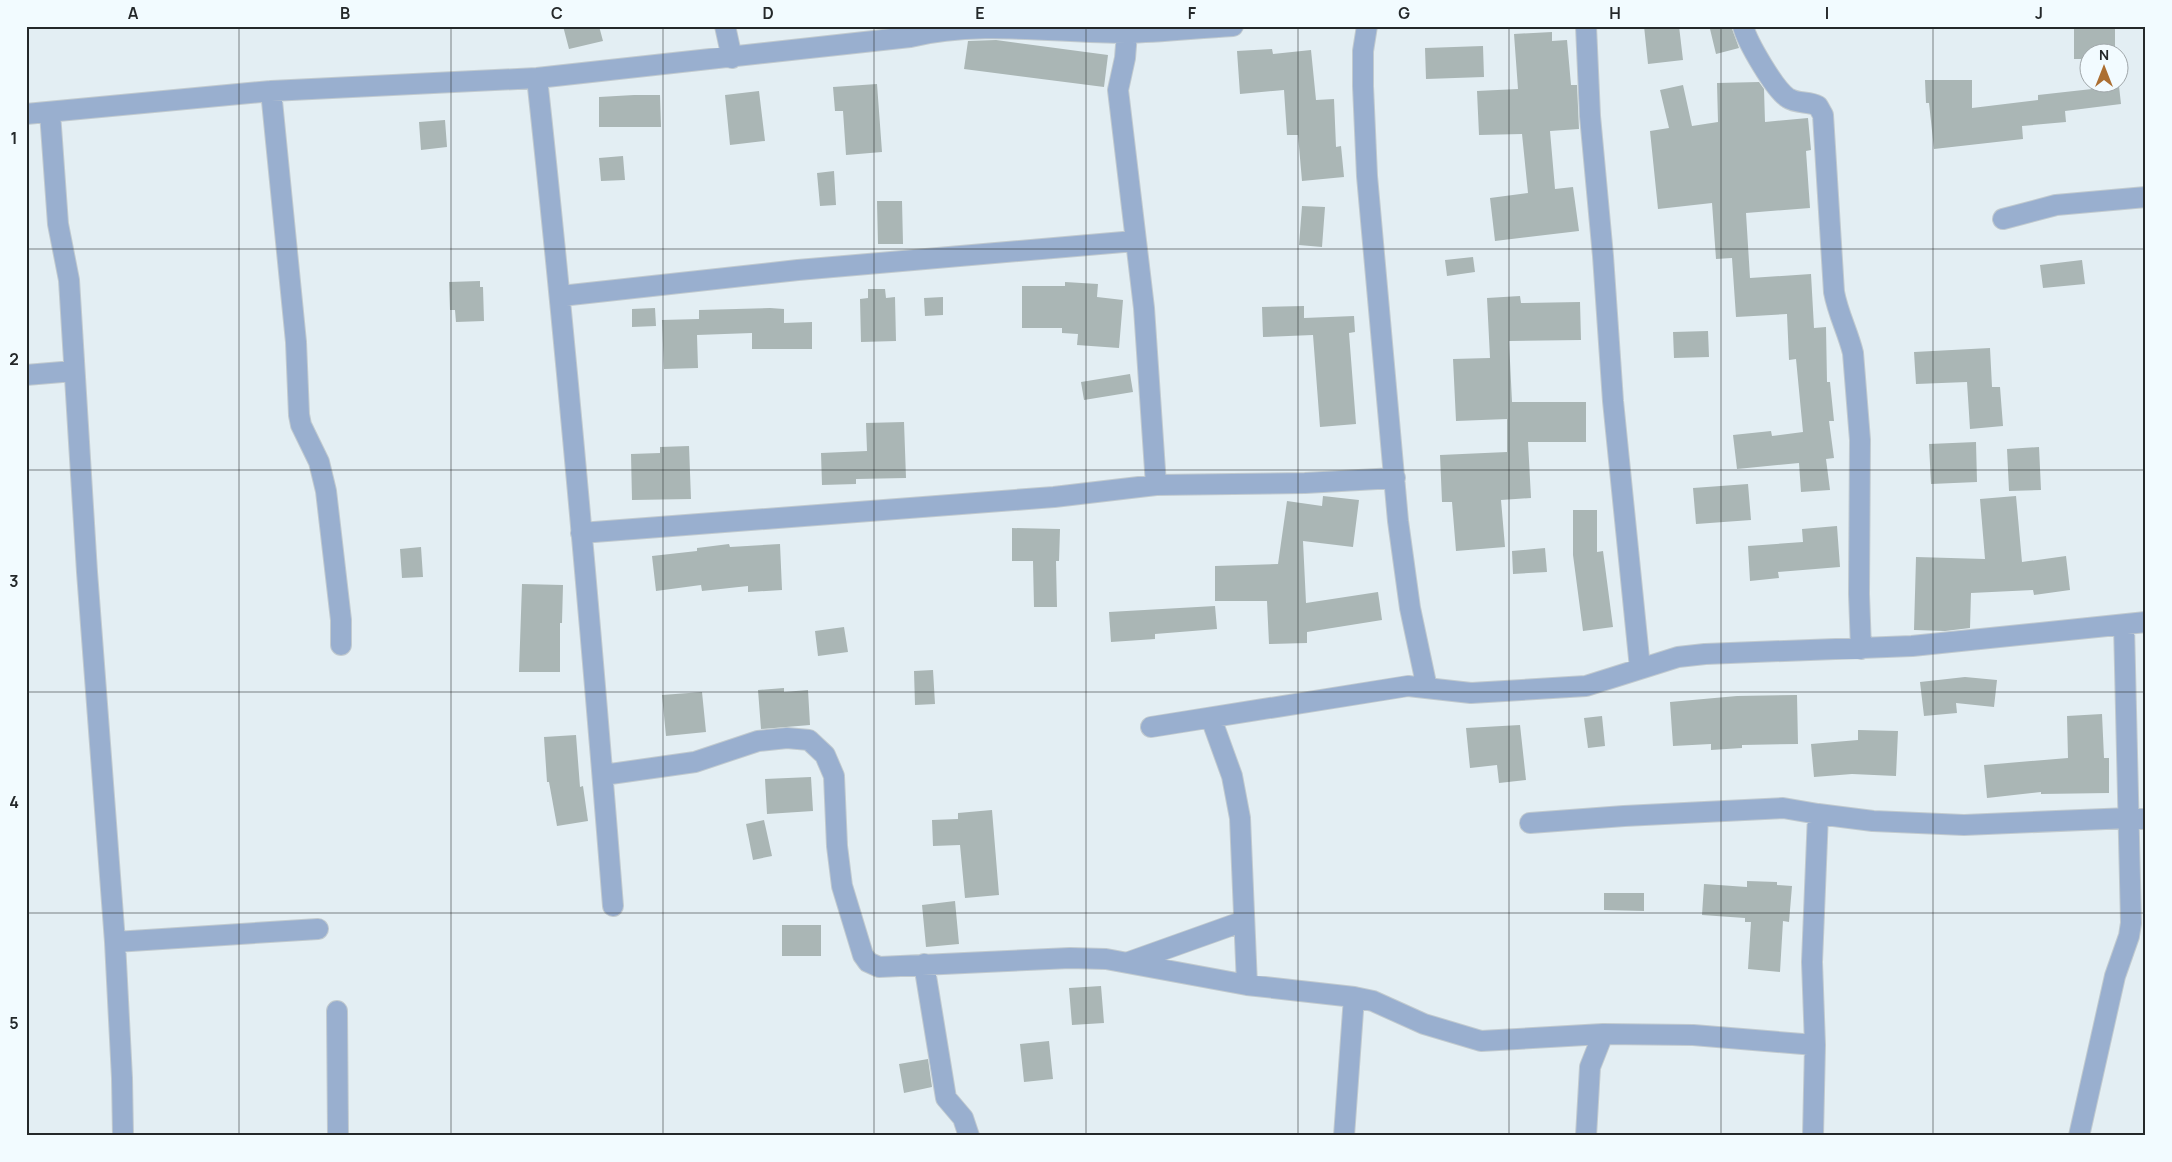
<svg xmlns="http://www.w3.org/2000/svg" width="2172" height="1162" viewBox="0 0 2172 1162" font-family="Manrope,sans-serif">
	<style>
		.building { fill: #aab6b5 }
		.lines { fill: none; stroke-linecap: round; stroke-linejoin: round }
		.minor-casing { stroke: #c1cacf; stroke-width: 22 }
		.minor { stroke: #99afcf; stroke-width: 20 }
		.grid { fill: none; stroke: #24282a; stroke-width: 1; stroke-opacity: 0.55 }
		.neatline { fill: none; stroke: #24282a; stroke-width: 2 }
		.grid-label { font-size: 16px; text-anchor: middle; font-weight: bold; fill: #24282a }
	</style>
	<rect width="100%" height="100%" fill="#e3eef3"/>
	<path class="building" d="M563,26h36l4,15 -34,8z
		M1644,26h35l4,34 -35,4z
		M1722,26h9l8,22 -23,6 -6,-25z
		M2074,26h41v26h-25v7h-16z
		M1552,32v9l15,-1 4,45h6l2,44 -29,2 5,58 18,-2 6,44 -84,10 -5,-43 38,-5 -6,-59 -43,1 -2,-44 41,-2 -4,-55z
		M996,40l112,15 -4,32 -140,-18 4,-28z
		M1483,46l1,31 -58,2 -1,-31z
		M1272,49l1,5 38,-4 5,50 18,-1 2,48 5,-1 3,31 -42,4 -4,-46h-11l-3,-45 -44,4 -3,-43z
		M1925,80h47v28l66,-8v-5l81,-9 2,18 -56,7 1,11 -44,4 1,13 -89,10 -5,-46h-3z
		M1759,82l5,7 1,33 43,-4 3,32 -5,1 4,57 -64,5 4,65 61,-4 3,54 12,-1 1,55h3l4,39h-5l5,37 -8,1 4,31 -29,2 -2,-29 -62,6 -4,-34 38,-4 1,5 31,-4 -7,-73 -7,1 -2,-46 -51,3 -4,-59 -16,1 -4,-56 -54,6 -8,-78 19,-3 -9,-38 23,-5 9,41 26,-4 -1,-39z
		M877,84l5,68 -36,3 -3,-44h-8l-2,-24z
		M759,91l6,50 -35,4 -5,-50z
		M634,95h26l1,32h-62v-30z
		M445,120l2,27 -26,3 -2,-28z
		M623,156l2,24 -24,1 -2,-23z
		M834,171l2,34 -16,1 -3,-33z
		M877,201h25l1,43h-25z
		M1302,206l23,1 -3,40 -23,-2z
		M1473,257l2,15 -28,4 -2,-16z
		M2082,260l3,24 -42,4 -3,-23z
		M480,281v6h3l1,34 -28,1 -1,-12h-5l-1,-28z
		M1065,282l33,2 -1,13 26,3 -4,48 -42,-3 1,-11 -16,-1v-5h-40v-42h43z
		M868,289h17l1,9 9,-1 1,44 -35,1 -1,-43 8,-1z
		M1520,296l1,7 59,-1 1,38 -72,1 3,61h74v40h-58l3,56 -30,2 4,47 -49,4 -4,-49h-10l-2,-47 67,-3v-33l-51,2 -3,-62 37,-1 -3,-60z
		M943,297v18l-18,1 -1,-18z
		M1304,306v12l50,-2 1,16 -6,1 7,91 -36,3 -7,-92 -50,2 -1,-30z
		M655,308l1,18 -24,1v-18z
		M770,308l14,1v14l28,-1v27h-60v-16l-55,2 1,33 -34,1 -2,-49 37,-1v-9z
		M1708,331l1,26 -35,1 -1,-26z
		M1990,348l2,39h8l3,39 -33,3 -3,-47 -51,2 -2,-32z
		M1130,374l3,18 -49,8 -3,-18z
		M904,422l2,56 -50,1v5l-34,1 -1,-32 46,-2 -1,-28z
		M1976,442l1,40 -46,2 -2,-40z
		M689,446l2,53 -59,1 -1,-46 29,-1v-6z
		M2039,447l2,43 -32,1 -2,-42z
		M1748,484l3,36 -55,4 -3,-36z
		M1323,496l36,4 -6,47 -50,-6 3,62 72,-11 4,28 -75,12v11l-38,1 -2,-43h-52v-35l63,-2 9,-63 35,5z
		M2016,496l6,66 44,-6 4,34 -36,5 -1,-5 -62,3 -1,35 -25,3 -31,-1 2,-73 69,2 -5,-60z
		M1573,510h24v42l6,-1 10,76 -30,4 -10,-76z
		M1837,526l3,41 -62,5 1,6 -29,3 -2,-35 55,-4 -1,-13z
		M1012,528l48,1 -1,32h-3l1,46h-23l-1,-46h-21z
		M729,544l1,3 50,-3 2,46 -34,2v-6l-46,5 -1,-6 -45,6 -4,-35 45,-5v-3z
		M421,547l2,30 -21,1 -2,-29z
		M1545,548l2,24 -34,2 -1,-23z
		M522,584l41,1 -1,38h-2v49h-41z
		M1215,606l2,23 -62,5v5l-44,3 -2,-30z
		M844,627l4,25 -30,4 -3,-25z
		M933,670l2,34 -20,1 -1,-34z
		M1965,677l32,3 -3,27 -38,-4 1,10 -33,3 -4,-34z
		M784,688v4l24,-2 2,35 -49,4 -3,-39z
		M702,692l4,40 -40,4 -4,-41z
		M1797,695l1,49 -56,1v3l-31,2v-6l-38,2 -3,-44 67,-6z
		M2102,714l2,44h5v35l-68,1v-2l-54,6 -3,-33 84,-7 -1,-42z
		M1602,716l3,30 -17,2 -4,-30z
		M1520,725l6,55 -27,3 -2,-18 -27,3 -4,-40z
		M1858,730l40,1 -2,45 -44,-2 -38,3 -3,-33 47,-4z
		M576,735l4,52 3,-1 5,35 -31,5 -8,-44h-2l-3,-45z
		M811,777l2,34 -46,3 -2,-35z
		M992,810l7,85 -34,3 -5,-53 -27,1 -1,-26 26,-1v-6z
		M764,820l8,36 -19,4 -7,-36z
		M1747,881l30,1v3l15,1 -3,36 -6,-1 -3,51 -32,-3 3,-47h-6v-4l-43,-3 2,-31 43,3z
		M1604,893h40v18l-40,-1z
		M955,901l4,43 -33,3 -4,-42z
		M782,925h39v31h-39z
		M1101,986l3,37 -32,2 -3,-37z
		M1049,1041l4,38 -29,3 -4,-38z
		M928,1059l4,28 -28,6 -5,-29z"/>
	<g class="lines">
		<g class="minor-casing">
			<path id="minor" d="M725,26l7,32
				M1367,26l-4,25v35l4,90 31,345 12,87 17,80
				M1586,26l4,90 13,140 10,145 27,267
				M1743,26c4,16 32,64 45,72 9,6 21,3 30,8l5,9 11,177c4,22 14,40 19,61l7,87 -1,154 2,55
				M1127,33l-2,25 -7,32 26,218 12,177
				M537,78c30,275 54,551 76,828
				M271,91l25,251 3,73 2,10 18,37 7,29 15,129v25
				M50,113l8,111 11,56 18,292 28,370 7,136 1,58
				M26,114l245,-23 266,-13 373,-41c71,-17 144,-4 216,-4 36,-1 71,-5 107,-7
				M2003,219l53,-14 90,-8
				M561,296l237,-26 337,-29
				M26,375l48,-4
				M581,533l473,-36 102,-12 149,-2 90,-5
				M1211,718l21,58 8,42 7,167
				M1151,727l257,-41 63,7 115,-7 92,-29 27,-3 207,-8 234,-24
				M603,775l92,-13 63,-21 29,-3 22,2 16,15 9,21 3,70 5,40 21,69 5,7 11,5 191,-9 36,1 141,26 107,12 19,4 51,23 57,17 122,-7 90,1 122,10
				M1530,823l94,-7 159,-8 35,6 55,7 91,4 165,-7 17,1
				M115,942l203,-13
				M1129,962l115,-41
				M924,964l22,134 17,20 6,18
				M337,1011l1,125
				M1344,1136l10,-139
				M1586,1136l4,-69 13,-33
				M1813,1136l2,-91 -3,-83 6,-148
				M2079,1136l36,-160 14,-40 2,-13 -7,-298"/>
		</g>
		<use href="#minor" class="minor"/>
	</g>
	<path class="grid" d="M239,26v1110M451,26v1110M663,26v1110M874,26v1110M1086,26v1110M1298,26v1110M1509,26v1110M1721,26v1110M1933,26v1110M26,249h2120M26,470h2120M26,692h2120M26,913h2120"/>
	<rect width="2172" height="1162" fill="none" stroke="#f2fbff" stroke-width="55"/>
	<g transform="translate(2104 68)"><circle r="24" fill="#f2fbff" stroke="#a0a7aa"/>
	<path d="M0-4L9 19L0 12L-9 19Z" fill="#ac6f32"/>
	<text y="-8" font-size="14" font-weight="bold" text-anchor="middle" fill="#24282a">N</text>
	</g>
	<rect x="28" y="28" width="2116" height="1106" class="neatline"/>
	<g class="grid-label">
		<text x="133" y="19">A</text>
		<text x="345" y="19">B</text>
		<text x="557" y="19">C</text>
		<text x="768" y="19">D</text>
		<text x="980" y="19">E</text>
		<text x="1192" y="19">F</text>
		<text x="1404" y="19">G</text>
		<text x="1615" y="19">H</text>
		<text x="1827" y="19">I</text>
		<text x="2039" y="19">J</text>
		<text x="14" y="144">1</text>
		<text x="14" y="365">2</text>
		<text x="14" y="587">3</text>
		<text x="14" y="808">4</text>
		<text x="14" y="1029">5</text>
	</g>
</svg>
